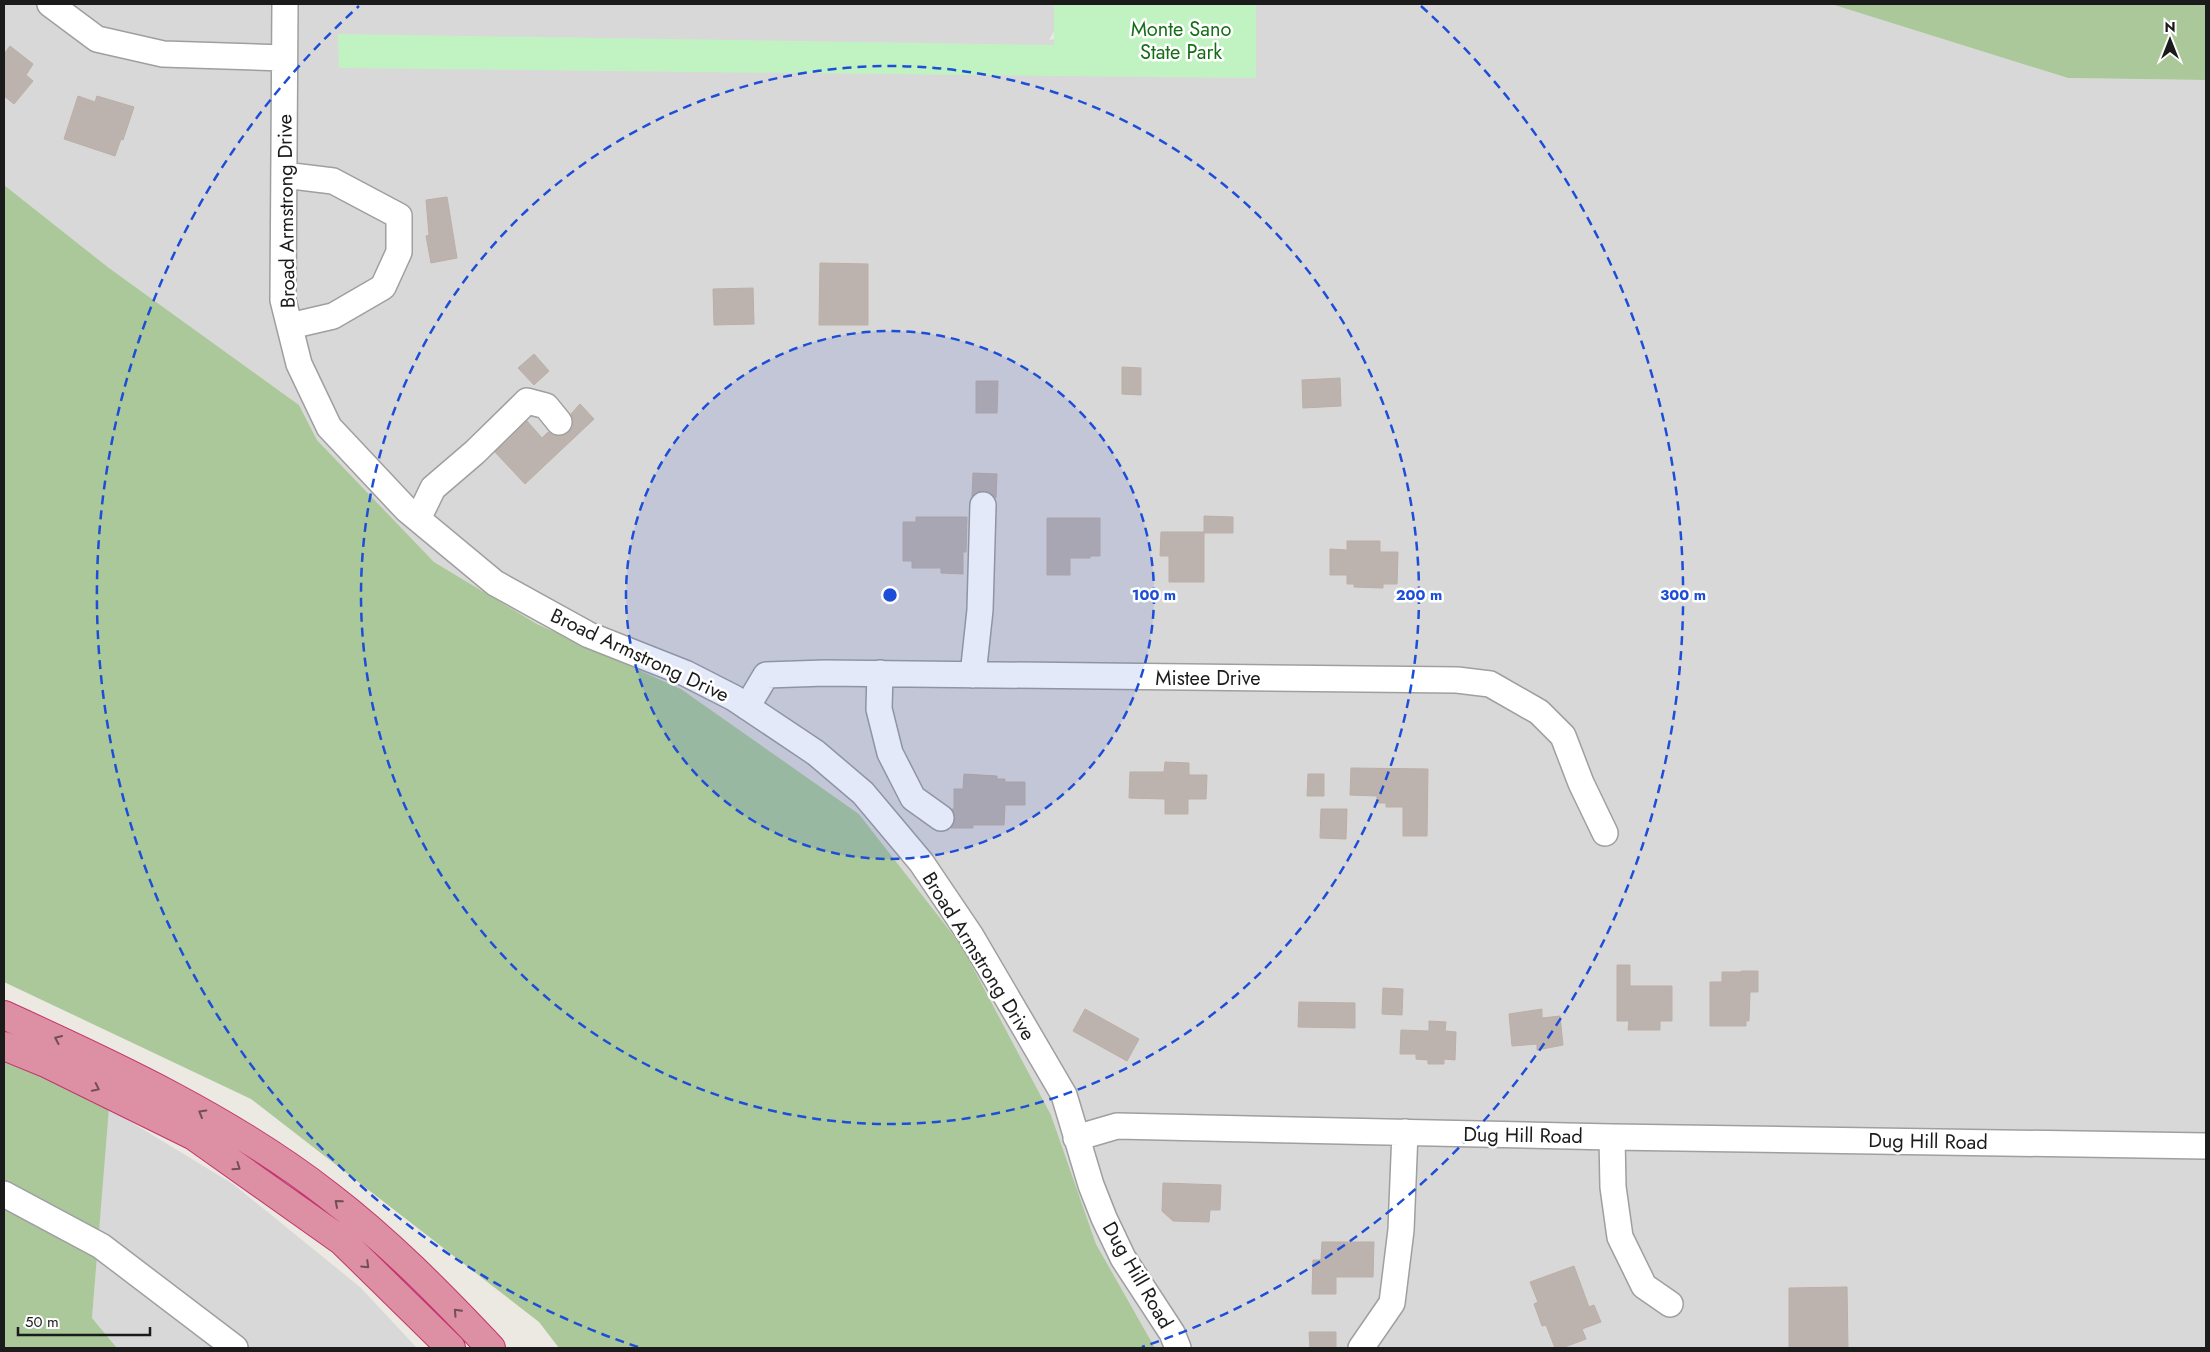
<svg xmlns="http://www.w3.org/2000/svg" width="2210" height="1352" viewBox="0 0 2210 1352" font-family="Jost,sans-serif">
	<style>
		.residential { fill: #d9d8d8 }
		.forest { fill: #aac89a }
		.park { fill: #c1f3c2 }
		.building { fill: #bcb3af; stroke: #bcaea6 }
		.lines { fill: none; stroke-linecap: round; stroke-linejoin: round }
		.minor-casing { stroke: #9f9f9f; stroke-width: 28 }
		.highway-casing { stroke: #c5336f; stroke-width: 30 }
		.minor { stroke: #fff; stroke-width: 25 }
		.highway { stroke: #dd8fa3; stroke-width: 28 }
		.oneway { stroke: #724f58 }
		.ring { fill: none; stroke: #1d4ed8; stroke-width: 2.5; stroke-dasharray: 9 6 }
		.labels { text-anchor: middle; stroke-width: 5; stroke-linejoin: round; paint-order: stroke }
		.park-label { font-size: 20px; fill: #156e16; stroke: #fff }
		.street-label { font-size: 20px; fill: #1b1b1b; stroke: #fff }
		.centre { fill: #1d4ed8; stroke: #fff; stroke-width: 2.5 }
		.ring-label { font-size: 15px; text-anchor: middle; font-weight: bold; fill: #1d4ed8; stroke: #fff; stroke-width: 5; stroke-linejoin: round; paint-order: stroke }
	</style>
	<rect width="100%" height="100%" fill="#ece8e2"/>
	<path class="residential" d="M4,4h1066l-21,36 205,-36h577l237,74 138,2v1268h-1051l-59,-104 -45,-129 -90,-170 -102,-131 -178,-125 -144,-65 -103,-62 -117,-122 -18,-35 -190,-137 -105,-83z
		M108,1108l125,76 127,103 57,61h-300l-25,-30z"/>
	<path class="forest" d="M1831,4h375v76l-138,-2z
		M4,185l105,83 190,137 18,35 117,122 103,62 144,65 178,125 102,131 90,170 45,129 59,104h-596l-20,-26 -288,-223 -247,-117z
		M4,1046l106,49 -18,223 25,30h-113z"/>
	<path class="park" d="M1054,4h202v74l-917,-10 -1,-34 716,11z"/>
	<path class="building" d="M10,46l23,18 -7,11 7,6 -19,23 -10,-8v-42z
		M78,96l17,6 2,-6 37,11 -11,33 -2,-1 -6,17 -51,-17z
		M447,197l10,61 -26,5 -5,-27 3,-1 -3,-35z
		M820,263l48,1v61h-49z
		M753,288l1,36 -40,1 -1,-36z
		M534,354l15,17 -15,14 -16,-17z
		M1122,367l19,1v27l-19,-1z
		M1340,378l1,28 -38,2 -1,-28z
		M976,381h22l-1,32h-21z
		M580,404l14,15 -69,65 -30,-32 32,-31 15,17 6,-6 5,3 8,1 7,-3 5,-6v-7l-2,-6z
		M973,473l24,1 -1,24 -5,-5 -7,-2 -7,1 -5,4z
		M1204,516l29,1v16h-29v49h-35v-26h-9l1,-24h43z
		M916,517h51l-1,35h-3v22l-22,-1v-5h-29v-7h-9v-39h13z
		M1047,518h53v38h-10v2h-20v17h-23z
		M1347,541h33v11h18l-1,32h-14v4l-29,-1v-3h-7v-9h-17v-26l17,1z
		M1165,762l24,1v12h18l-1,24h-18v15h-23v-15l-36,-1 1,-26h34z
		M1351,768l77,1 -1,67h-24v-29h-17v-4h-9v-7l-27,-1z
		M964,774l33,2v3h8v3h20v23h-20l-1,20h-31v3h-22l4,-9 -3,-10h2v-20h9z
		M1308,774h16v22h-17z
		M1321,809h26l-1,30 -26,-1z
		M1617,965h13v21h42v35h-12v9h-32l1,-9h-12z
		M1741,971h17v21h-8l-1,29h-3v5h-36v-44h12v-10h19z
		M1383,988l20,1 -1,26 -20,-1z
		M1299,1002l56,1v25l-57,-1z
		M1085,1009l54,30 -12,22 -54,-30z
		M1542,1009v9l18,-2 3,29 -26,5v-6l-25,2 -3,-32z
		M1429,1021l17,1 -1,9 11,1 -1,28 -11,-1v5h-16v-4l-12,-1v-5h-16l1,-24 28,1z
		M1163,1183l58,2 -1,25h-10l-1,12 -36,-1 -11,-10z
		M1322,1242h52l-1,35h-37v17h-24l1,-34h8z
		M1574,1266l15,41 5,-2 7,17 -19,7 4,10 -24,9h-7l-9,-23 -4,1 -8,-22 4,-2 -8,-20z
		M1847,1287l1,61h-59v-60z
		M1309,1332h27v16h-26z"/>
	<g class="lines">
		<g class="minor-casing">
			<path id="minor" d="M50,4l47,35 66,15 121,4
				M285,4l-2,296 16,64 30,63 78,83 88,73 94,52 96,38 49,25 82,55 47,40 58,69 50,74 93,159 27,90 13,33 19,40 49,75 6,15
				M284,175l49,6 66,35v36l-16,35 -50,29 -43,10
				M418,519l15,-31 42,-36 52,-51 19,5 13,16
				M880,673l-1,36 11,44 23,45 28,20
				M973,675l7,-65 3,-105
				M747,707l19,-32 59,-2 632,7 33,4 49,28 24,24 18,47 24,50
				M1612,1137l1,50 7,50 24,49 26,18
				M1076,1138l41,-12 495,11 594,9
				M4,1194l97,52 134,102
				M1361,1348l31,-45 9,-73 4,-98"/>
		</g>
		<g class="highway-casing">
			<path id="highway" d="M4,1015c110,50 228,105 324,180 59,45 112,99 163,153
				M4,1046l42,17 148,73 148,105 109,107"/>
		</g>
		<use href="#minor" class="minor"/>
		<use href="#highway" class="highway"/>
	</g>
	<defs><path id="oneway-chevron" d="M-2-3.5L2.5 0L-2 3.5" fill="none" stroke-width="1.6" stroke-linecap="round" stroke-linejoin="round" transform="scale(1.25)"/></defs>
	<g class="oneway">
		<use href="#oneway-chevron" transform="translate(58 1039) rotate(-156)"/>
		<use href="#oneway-chevron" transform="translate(96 1088) rotate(26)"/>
		<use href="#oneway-chevron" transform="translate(202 1113) rotate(-150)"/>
		<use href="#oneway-chevron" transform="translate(237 1167) rotate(35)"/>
		<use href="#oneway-chevron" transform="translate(338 1203) rotate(-139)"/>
		<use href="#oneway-chevron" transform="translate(366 1265) rotate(44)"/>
		<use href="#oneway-chevron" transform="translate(457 1312) rotate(-133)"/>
	</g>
	<circle cx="890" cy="595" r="264" fill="#1d4ed8" fill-opacity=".12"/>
	<g class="ring">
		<circle cx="890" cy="595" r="264"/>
		<circle cx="890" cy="595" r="529"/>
		<path d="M638 1347A793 793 0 0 1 359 6M1421 6A793 793 0 0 1 1142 1347"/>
	</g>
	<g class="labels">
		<g class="park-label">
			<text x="1181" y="36">Monte Sano<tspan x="1181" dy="23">State Park</tspan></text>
		</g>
		<g class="street-label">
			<text transform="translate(286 211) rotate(-91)" y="7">Broad Armstrong Drive</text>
			<text transform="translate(640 655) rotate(25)" y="7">Broad Armstrong Drive</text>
			<text x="1208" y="685">Mistee Drive</text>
			<text transform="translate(979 956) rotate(58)" y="7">Broad Armstrong Drive</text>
			<text transform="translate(1523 1135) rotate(1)" y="7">Dug Hill Road</text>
			<text transform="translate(1928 1141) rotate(1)" y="7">Dug Hill Road</text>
			<text transform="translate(1138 1275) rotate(60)" y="7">Dug Hill Road</text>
		</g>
	</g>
	<circle cx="890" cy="595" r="8" class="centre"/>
	<g class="ring-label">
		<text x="1154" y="600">100 m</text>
		<text x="1419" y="600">200 m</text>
		<text x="1683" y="600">300 m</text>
	</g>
	<rect width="2210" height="1352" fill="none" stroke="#1b1b1b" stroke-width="10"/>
	<g transform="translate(2170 40)" stroke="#ffffff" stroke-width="4" paint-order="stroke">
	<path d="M0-4L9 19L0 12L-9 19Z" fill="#1b1b1b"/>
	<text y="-8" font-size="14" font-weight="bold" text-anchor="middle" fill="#1b1b1b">N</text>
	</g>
	<path d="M18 1327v8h132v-8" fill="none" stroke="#1b1b1b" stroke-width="2.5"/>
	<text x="25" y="1327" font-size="15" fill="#1b1b1b" stroke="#ffffff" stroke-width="4" paint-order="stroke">50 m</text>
</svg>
